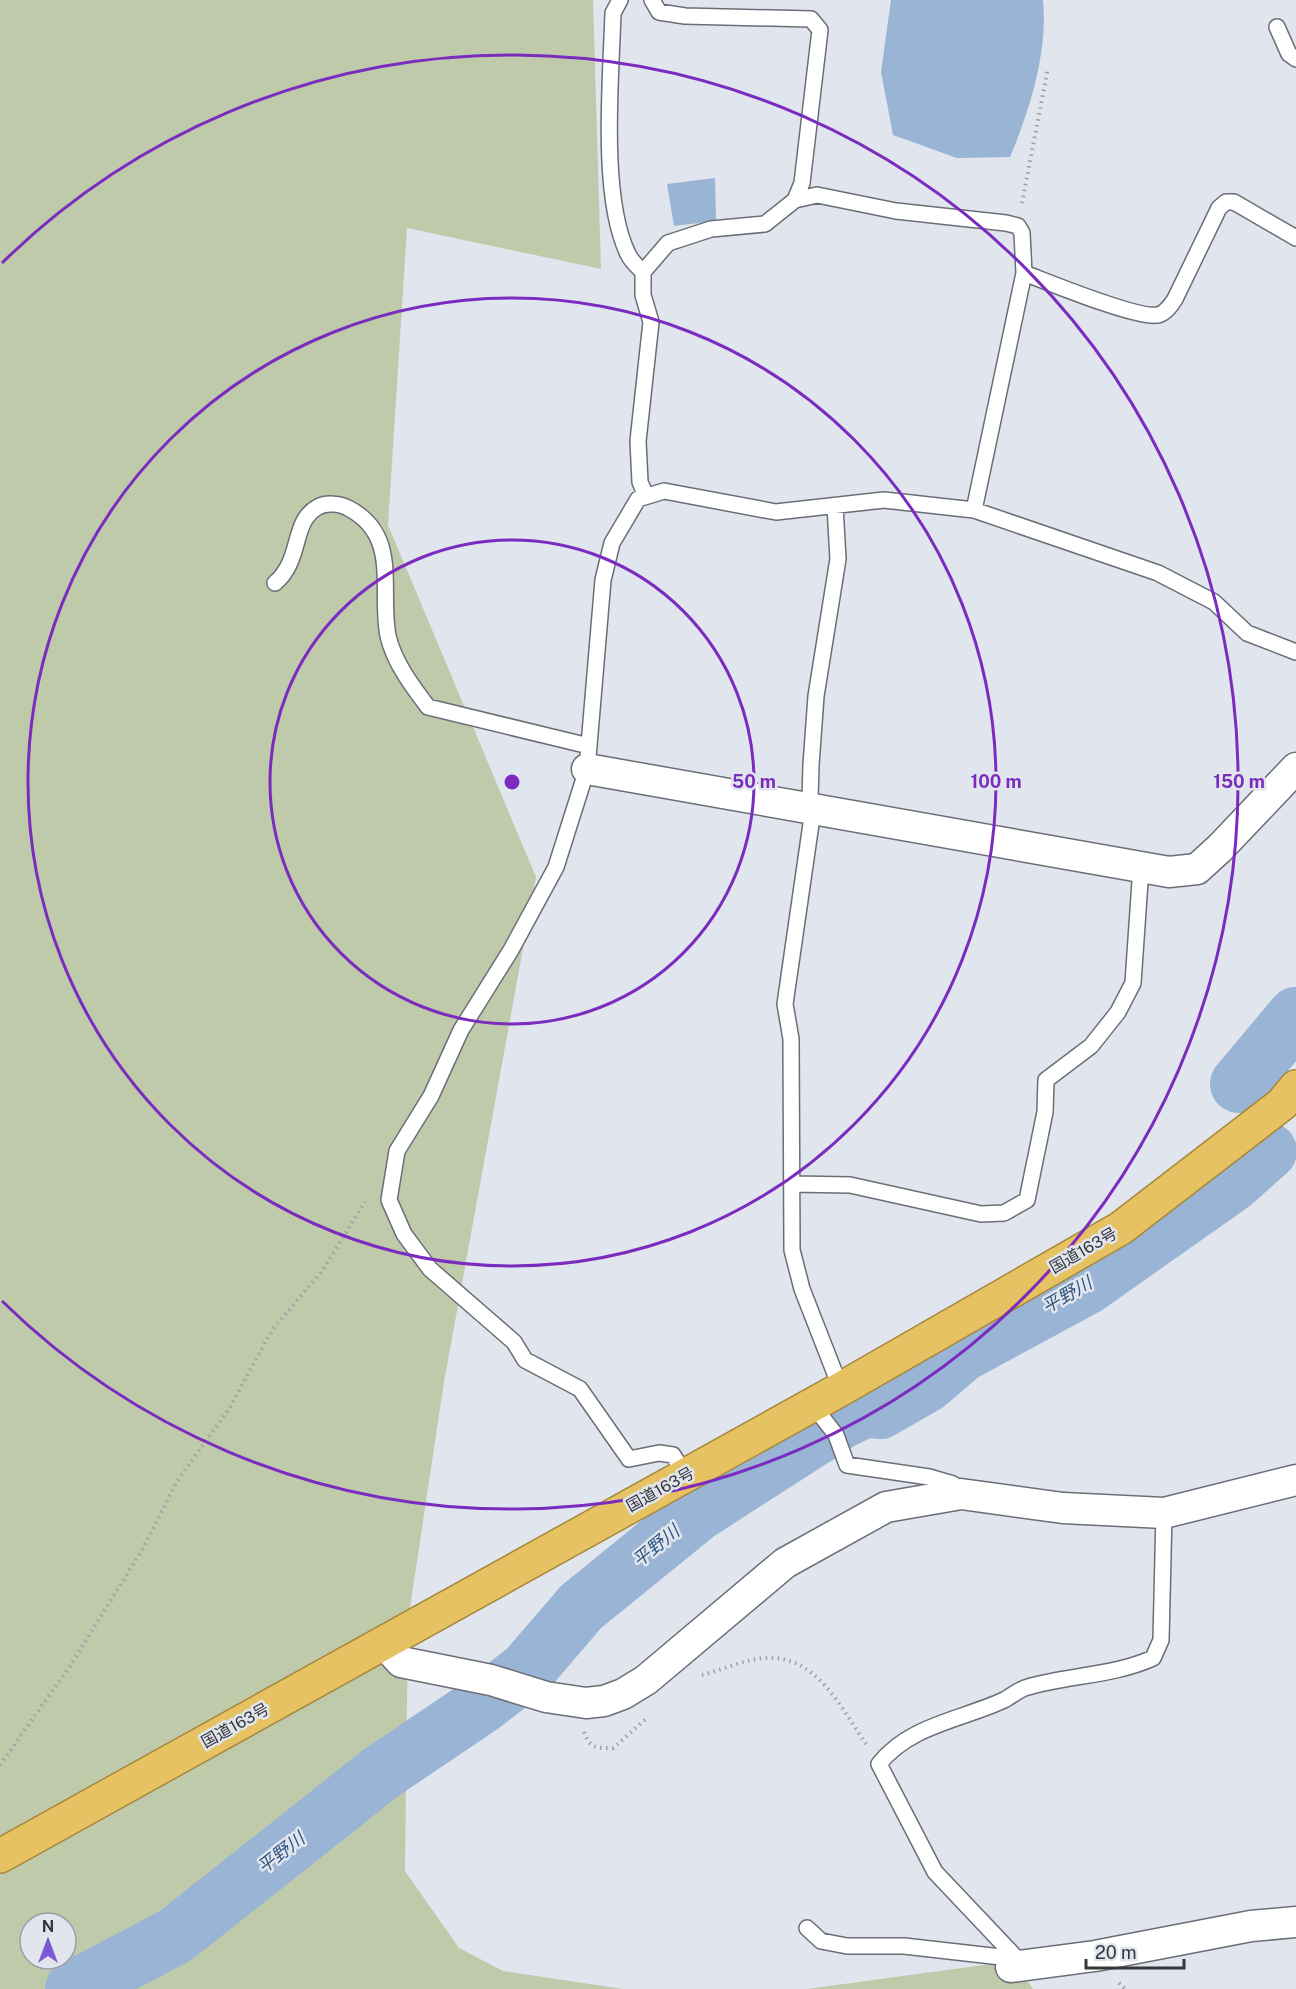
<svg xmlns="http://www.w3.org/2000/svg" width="1296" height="1989" viewBox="0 0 1296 1989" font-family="'Public Sans','Noto Sans JP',sans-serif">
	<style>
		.green { fill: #bfcaab; fill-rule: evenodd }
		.water { fill: #99b4d4 }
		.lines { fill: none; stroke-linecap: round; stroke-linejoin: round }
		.river { stroke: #99b4d4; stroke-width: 58 }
		.service-casing { stroke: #6b6e76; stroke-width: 18 }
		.minor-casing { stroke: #6b6e76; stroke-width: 33 }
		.trunk-casing { stroke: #a5883b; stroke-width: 36 }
		.path { stroke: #9da0a7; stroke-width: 4; stroke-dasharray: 1.5 4.5; stroke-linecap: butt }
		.service { stroke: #fff; stroke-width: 15 }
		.minor { stroke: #fff; stroke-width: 30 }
		.trunk { stroke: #e7c263; stroke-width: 33 }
		.ring { fill: none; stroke: #7b2cbf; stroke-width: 3 }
		.labels { text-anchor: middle; stroke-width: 5; stroke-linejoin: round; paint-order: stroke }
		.street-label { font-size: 16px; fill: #35373a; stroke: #e1e5ee }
		.water-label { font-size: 18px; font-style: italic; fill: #2f5581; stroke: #e1e5ee }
		.centre { fill: #7b2cbf; stroke: #e1e5ee; stroke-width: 3 }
		.ring-label { font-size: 18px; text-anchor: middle; font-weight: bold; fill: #7b2cbf; stroke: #e1e5ee; stroke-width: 5; stroke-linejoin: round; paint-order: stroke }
	</style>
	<rect width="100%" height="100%" fill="#e1e5ee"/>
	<path class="green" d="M0,0h593l8,269 -194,-41 -19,297 148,352 -92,505 -36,239 -3,250 54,77 44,23 120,18h-623zM30,1923h36v36h-36z
		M991,1964l38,19 4,6h-226z"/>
	<path class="water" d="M891,0h152c5,52 -13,110 -33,157l-53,1 -64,-23 -12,-63z
		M715,178l1,43 -42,5 -7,-42z"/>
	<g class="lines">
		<path class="river" d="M1239,1084l57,-68
			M74,1989l101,-53 207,-164 98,-66 47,-36 54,-63 117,-95 143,-92 25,-12 14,2 47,-27 35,-30 124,-67 146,-103 36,-32"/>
		<g class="service-casing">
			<path id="service" d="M620,0l-7,13c-2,65 -13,184 15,241 3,7 10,13 15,18
				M652,0l7,12 26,4 126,3 9,11 -18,153 -7,17
				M1277,27l12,27 7,5
				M1024,273c24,9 113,46 134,42 8,-2 13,-10 17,-16l44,-91 7,-6h8l62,36
				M646,496l-6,-14 -2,-41 13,-119 -8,-27v-23l25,-29 43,-14 54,-5 30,-24 22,-5 79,16 110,12 12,3 4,7 2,40 -50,237
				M835,506l3,53 -22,137 -5,69 -1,34 3,11 -28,194 6,35 1,211 10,39 39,100
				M275,583c28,-24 16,-62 43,-76 8,-5 23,-3 30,1 53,27 31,82 40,128 6,26 24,50 40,71l161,39
				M793,1184l57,1 131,29 23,-1 23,-13 18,-88 1,-32 45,-34 27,-34 15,-29 8,-116
				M812,1404l24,31 11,30 82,12 24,7 8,10
				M685,1475l-12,-20 -14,-2 -30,6 -49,-70 -55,-29 -11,-18 -84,-73 -26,-35 -15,-34 8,-49 34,-55 30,-66 50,-80 45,-83 31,-98 16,-189 9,-37 26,-44 26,-8 112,21 108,-12 90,10 184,63 56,29 33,31 49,19
				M807,1928l14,13 26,5h57l97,11 10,10
				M1023,1965l-88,-93 -56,-108c31,-39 82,-44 125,-64 8,-4 15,-11 24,-13 41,-12 85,-11 125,-29l8,-18 3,-127"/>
		</g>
		<g class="minor-casing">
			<path id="minor" d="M587,769l582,103 28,-3 23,-21 76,-80
				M384,1643l17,19 90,18 55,17 40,6 18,-2 19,-7 23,-14 139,-117 101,-56 75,-13 102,14 101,5 132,-33
				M1011,1967l84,-11 156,-30 45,-4"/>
		</g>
		<g class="trunk-casing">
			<path id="trunk" d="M0,1856l841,-467 280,-161 161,-124 14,-17"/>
		</g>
		<path class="path" d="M1022,203l26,-135
			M702,1675c20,-5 43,-16 63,-17 51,-4 76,50 101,86
			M584,1732c6,17 13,16 29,16l33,-29
			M0,1765l70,-99 72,-116 35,-69 52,-72 43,-79 50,-59 43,-69
			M1119,1983l6,6"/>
		<use href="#service" class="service"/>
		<use href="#minor" class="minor"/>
		<use href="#trunk" class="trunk"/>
	</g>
	<g class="ring">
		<circle cx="512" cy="782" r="242"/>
		<circle cx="512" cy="782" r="484"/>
		<path d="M2 263A727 727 0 1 1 2 1301"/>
	</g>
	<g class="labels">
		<g class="street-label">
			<text transform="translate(1083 1250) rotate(-30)" y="6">国道163号</text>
			<text transform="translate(660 1489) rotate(-29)" y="6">国道163号</text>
			<text transform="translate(235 1725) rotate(-29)" y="6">国道163号</text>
		</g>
		<g class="water-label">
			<text transform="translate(1067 1295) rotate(-30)" y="6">平野川</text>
			<text transform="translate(656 1546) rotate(-39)" y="6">平野川</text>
			<text transform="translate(281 1853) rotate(-38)" y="6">平野川</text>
		</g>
	</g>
	<circle cx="512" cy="782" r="9" class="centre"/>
	<g class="ring-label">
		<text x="754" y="788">50 m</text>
		<text x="996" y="788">100 m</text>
		<text x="1239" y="788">150 m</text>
	</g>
	<g transform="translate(48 1941)"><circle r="28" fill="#e1e5ee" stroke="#9c9fa6" stroke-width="1.5"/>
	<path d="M0-4.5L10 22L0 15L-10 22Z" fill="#7f59d3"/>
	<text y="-9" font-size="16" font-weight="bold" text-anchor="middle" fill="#35373a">N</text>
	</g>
	<path d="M1086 1959v9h98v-9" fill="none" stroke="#35373a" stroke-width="3"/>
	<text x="1095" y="1959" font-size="18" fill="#35373a" stroke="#e1e5ee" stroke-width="4.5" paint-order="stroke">20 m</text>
</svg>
